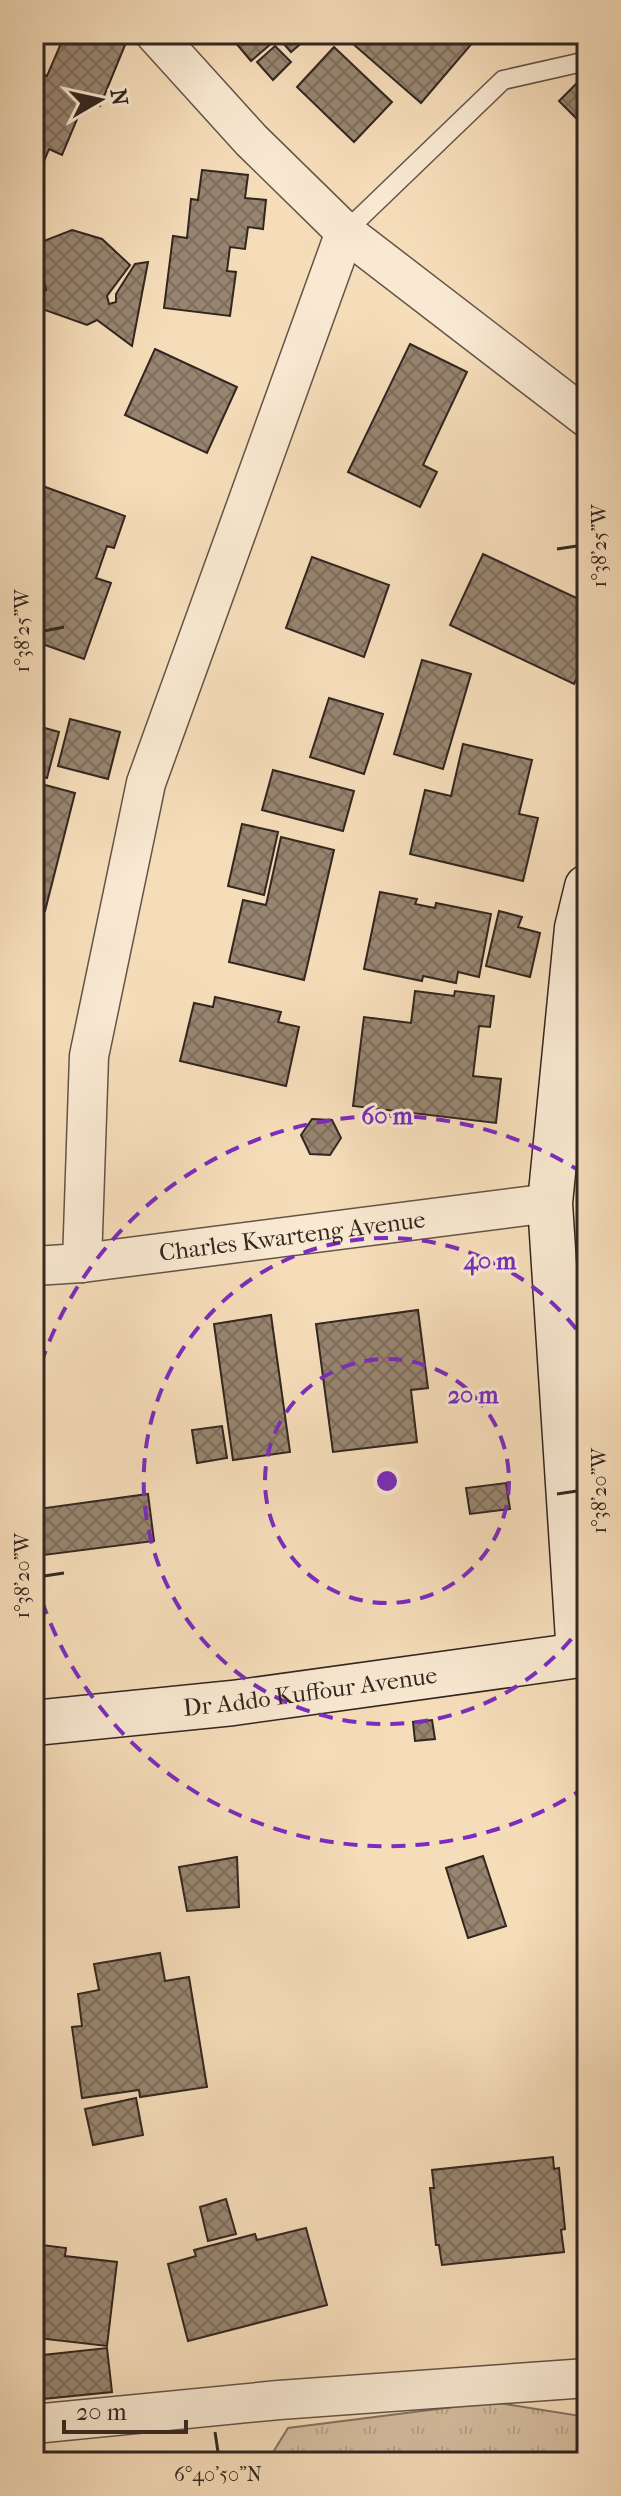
<svg xmlns="http://www.w3.org/2000/svg" width="621" height="2496" viewBox="0 0 621 2496" font-family="'IM FELL French Canon',serif">
	<style>
		.grass { fill: url(#grass-tufts); stroke: #847260; stroke-width: 2 }
		.building { fill: url(#building-cross-hatch); stroke: #322620; stroke-width: 2 }
		.lines { fill: none; stroke-linecap: round; stroke-linejoin: round }
		.lane-casing { stroke: #635446; stroke-width: 21 }
		.street-casing { stroke: #635446; stroke-width: 41 }
		.secondary-casing { stroke: #322620; stroke-width: 47 }
		.lane { stroke: #f9e9d2; stroke-width: 18 }
		.street { stroke: #f9e9d2; stroke-width: 38 }
		.secondary { stroke: #f9e9d2; stroke-width: 44 }
		.ticks { fill: none; stroke: #322620; stroke-width: 3 }
		.ring { fill: none; stroke: #7b2cbf; stroke-width: 4; stroke-dasharray: 14 10 }
		.labels { text-anchor: middle; stroke-width: 6; stroke-linejoin: round; paint-order: stroke }
		.street-label { font-size: 24px; fill: #322620; stroke: #f9e9d2 }
		.centre { fill: #7b2cbf; stroke: #f9e9d2; stroke-width: 4 }
		.ring-label { font-size: 24px; text-anchor: middle; font-weight: bold; fill: #7b2cbf; stroke: #f9e9d2; stroke-width: 6; stroke-linejoin: round; paint-order: stroke }
		.neatline { fill: none; stroke: #322620; stroke-width: 3 }
		.ticks-label { font-size: 20px; text-anchor: middle; fill: #322620 }
	</style>
	<defs>
		<pattern id="grass-tufts" width="24" height="20" patternUnits="userSpaceOnUse" patternTransform="scale(2)"><rect width="24" height="20" fill="#d5bea0"/><path d="M3 7l-1-3M5 7V3M7 7l1-3M15 17l-1-3M17 17v-4M19 17l1-3" fill="none" stroke="#b7a38a"/></pattern>
		<pattern id="building-cross-hatch" width="8" height="8" patternUnits="userSpaceOnUse" patternTransform="scale(2)"><rect width="8" height="8" fill="#988570"/><path d="M0 0l8 8M0 8l8-8" fill="none" stroke="#7d6d5c"/></pattern>
	</defs>
	<rect width="100%" height="100%" fill="#f6ddba"/>
	<filter id="stains"><feTurbulence type="fractalNoise" baseFrequency=".0025" numOctaves="4"/><feColorMatrix values="0 0 0 0 .2 0 0 0 0 .09 0 0 0 0 .02 0 0 0 .5 -.17"/></filter>
	<radialGradient id="worn" r=".72"><stop offset=".6" stop-color="#630" stop-opacity="0"/><stop offset="1" stop-color="#630" stop-opacity=".3"/></radialGradient>
	<path class="grass" d="M493,2402l94,15v45h-320l21,-34z"/>
	<path class="building" d="M65,34h35l25,11 -25,61 -15,-6 -23,55 -13,-6 -15,36v-114l13,5z
		M244,34h20l8,9 -21,18 -16,-19z
		M275,34h37l-21,18z
		M362,34h118l-59,69 -68,-59z
		M275,46l16,16 -18,18 -16,-18z
		M334,47l58,55 -38,40 -57,-55z
		M577,83l10,10v20l-8,8 -20,-20z
		M202,170l46,5 -3,23 21,2 -3,29 -15,-2 -3,22 -15,-2 -3,24 9,1 -6,44 -66,-8 9,-72 14,2 4,-39 7,1z
		M72,230l30,9 28,26 -23,31 2,8 7,-2v-8l19,-30 13,-2 -16,84 -35,-26 -10,5 -45,-16 -8,-8 12,-11 -10,-46z
		M410,344l57,28 -44,93 14,7 -17,35 -72,-35z
		M155,349l82,38 -30,66 -82,-38z
		M37,484l88,32 -11,32 -7,-2 -11,32 15,5 -27,76 -50,-18v-149z
		M483,554l104,49v54l-13,27 -124,-59z
		M312,557l77,28 -25,72 -78,-29z
		M422,660l49,14 -28,95 -49,-15z
		M329,698l54,16 -19,60 -54,-17z
		M70,719l50,13 -12,47 -50,-13z
		M34,725l25,7 -12,46 -13,-4z
		M463,744l69,16 -13,54 19,4 -15,63 -113,-27 15,-64 26,6z
		M273,770l81,21 -11,40 -81,-21z
		M34,782l41,11 -30,118 -11,-3z
		M242,824l36,8 -14,63 -36,-9z
		M281,837l53,13 -30,130 -75,-18 14,-62 23,5z
		M380,892l37,7 -2,5 20,4 1,-5 55,11 -12,63 -21,-5 -2,11 -33,-7 -1,5 -58,-12z
		M499,911l23,6 -4,10 22,6 -10,44 -44,-11z
		M415,991l39,5 1,-5 39,5 -4,31 -11,-1 -6,50 28,3 -5,44 -143,-17 11,-89 47,6z
		M215,997l66,15 -3,10 21,5 -13,59 -106,-25 14,-58 19,4z
		M312,1119l20,1 9,18 -11,17 -20,-1 -9,-19z
		M418,1310l10,78 -17,2 6,52 -84,10 -17,-128z
		M271,1315l19,137 -57,8 -19,-136z
		M222,1426l5,32 -30,5 -5,-33z
		M506,1483l4,26 -40,5 -4,-26z
		M148,1494l6,47 -110,14 -6,-46z
		M432,1720l3,19 -20,2 -2,-19z
		M483,1856l23,70 -38,12 -22,-70z
		M237,1857l2,50 -52,4 -8,-44z
		M34,1891l9,56 -9,1z
		M160,1953l5,28 24,-4 18,110 -67,10 -1,-7 -57,8 -10,-71 10,-1 -4,-32 21,-4 -5,-26z
		M136,2098l7,37 -50,10 -8,-36z
		M553,2157l1,12 5,-1 6,61 -4,1 3,22 -122,13 -3,-20h-3l-6,-57h4l-2,-18z
		M226,2199l10,35 -28,7 -8,-34z
		M306,2228l21,77 -139,36 -20,-77 28,-8 -2,-6 61,-16 2,6z
		M34,2244l32,4 -1,8 52,6 -10,84 -69,-8 -1,11h-3z
		M107,2348l5,44 -78,8v-44z"/>
	<g class="lines">
		<g class="lane-casing">
			<path id="lane" d="M345,232l158,-152 84,-19"/>
		</g>
		<g class="street-casing">
			<g id="street">
				<path d="M155,34l96,106 94,92 242,186"/>
				<path d="M82,1263l7,-207 57,-273 199,-551"/>
				<path id="s1" d="M34,1266l48,-3 468,-60"/>
				<path d="M34,2424l245,-24 308,-22"/>
			</g>
		</g>
		<g class="secondary-casing">
			<g id="secondary">
				<path d="M579,1655l-29,-452 27,-275 10,-41"/>
				<path id="s2" d="M34,1723l199,-20 354,-49"/>
			</g>
		</g>
		<use href="#lane" class="lane"/>
		<use href="#street" class="street"/>
		<use href="#secondary" class="secondary"/>
	</g>
	<path class="ticks" d="M557,549l20,-3M44,631l20,-4M557,1494l20,-3M44,1576l20,-3M215,2432l3,20"/>
	<g class="ring">
		<circle cx="387" cy="1481" r="122"/>
		<path d="M586 1620A243 243 0 1 1 586 1342"/>
		<path d="M586 1787A365 365 0 0 1 34 1575M34 1387A365 365 0 0 1 586 1175"/>
	</g>
	<g class="labels">
		<g class="street-label">
			<text dy="8" stroke="none"><textPath href="#s1" startOffset="260">Charles Kwarteng Avenue</textPath></text>
			<text dy="8" stroke="none"><textPath href="#s2" startOffset="278">Dr Addo Kuffour Avenue</textPath></text>
		</g>
	</g>
	<circle cx="387" cy="1481" r="12" class="centre"/>
	<g class="ring-label">
		<text x="387" y="1124">60 m</text>
		<text x="490" y="1269">40 m</text>
		<text x="473" y="1403">20 m</text>
	</g>
	<rect width="621" height="2496" fill="none" stroke="#f6ddba" stroke-width="88"/>
	<g transform="translate(100 100) rotate(81)" stroke="#f9e9d2" stroke-width="6" paint-order="stroke">
	<path d="M0-6L14 30L0 20L-14 30Z" fill="#322620"/>
	<text y="-12" font-size="22" font-weight="bold" text-anchor="middle" fill="#322620">N</text>
	</g>
	<path d="M64 2420v12h122v-12" fill="none" stroke="#322620" stroke-width="4"/>
	<text x="76" y="2420" font-size="24" fill="#322620" stroke="#f9e9d2" stroke-width="6" paint-order="stroke">20 m</text>
	<rect x="44" y="44" width="533" height="2408" class="neatline"/>
	<g class="ticks-label">
		<text transform="translate(599 546) rotate(-90)" y="7">1°38'25"W</text>
		<text transform="translate(22 631) rotate(-90)" y="7">1°38'25"W</text>
		<text transform="translate(599 1491) rotate(-90)" y="7">1°38'20"W</text>
		<text transform="translate(22 1576) rotate(-90)" y="7">1°38'20"W</text>
		<text x="218" y="2481">6°40'50"N</text>
	</g>
	<rect width="100%" height="100%" filter="url(#stains)"/>
	<rect width="100%" height="100%" fill="url(#worn)"/>
</svg>
